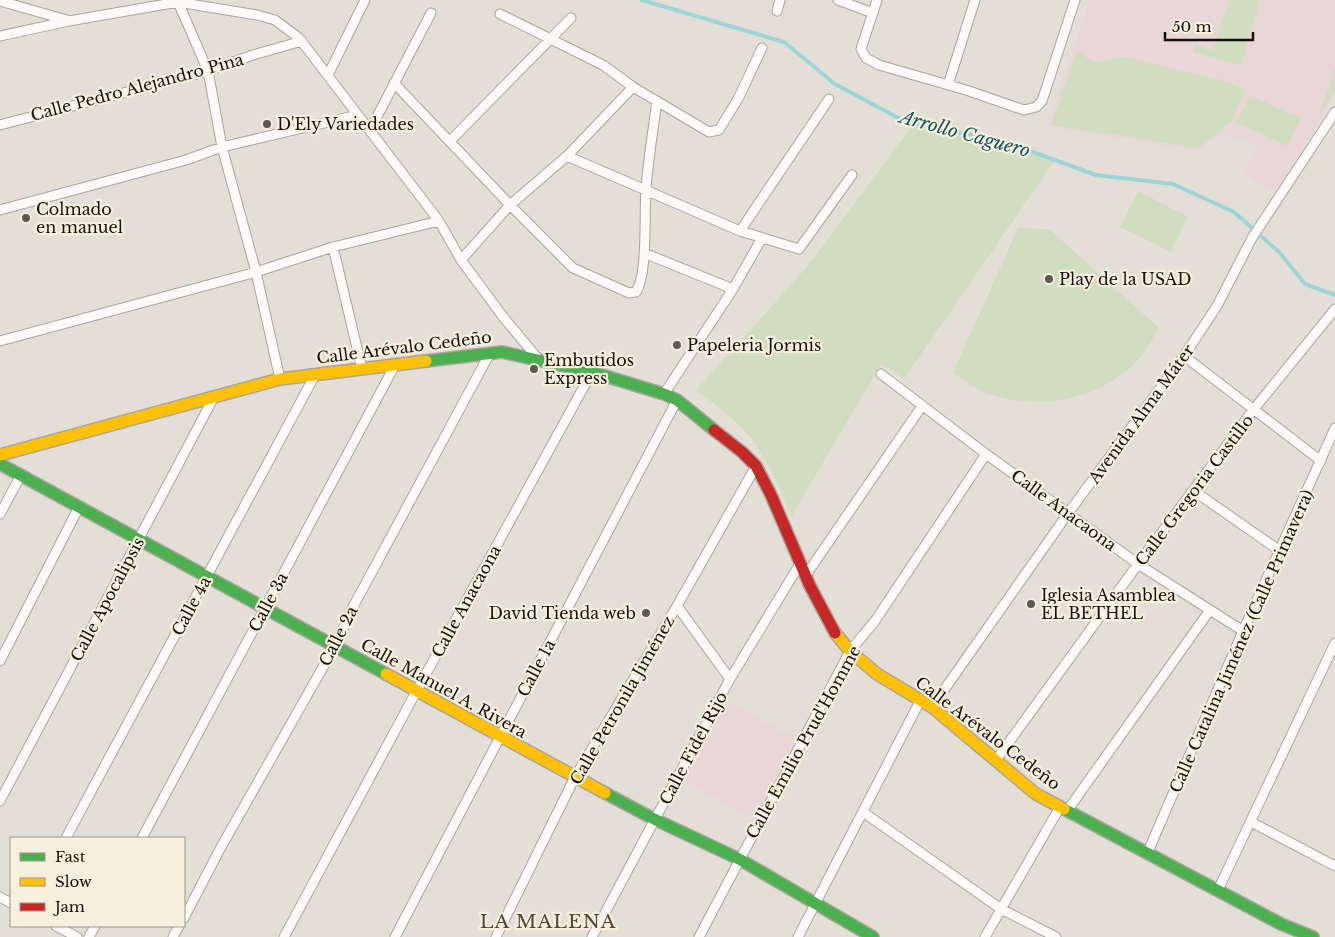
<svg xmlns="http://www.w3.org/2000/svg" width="1335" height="937" viewBox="0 0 1335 937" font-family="'Libre Baskerville',serif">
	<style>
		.education { fill: #e8d7d6 }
		.green { fill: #d0ddc1 }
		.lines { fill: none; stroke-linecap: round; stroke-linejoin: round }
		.stream { stroke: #9dd5d6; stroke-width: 4 }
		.street-casing { stroke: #a9a59d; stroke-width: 11 }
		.fast-casing { stroke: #a9a59d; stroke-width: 14 }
		.slow-casing { stroke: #a9a59d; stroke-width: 14 }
		.jam-casing { stroke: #a9a59d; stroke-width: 14 }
		.street { stroke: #fbfaf9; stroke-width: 9 }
		.fast { stroke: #4caf50; stroke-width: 11 }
		.slow { stroke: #ffc107; stroke-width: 11 }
		.jam { stroke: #c62828; stroke-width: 11 }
		.poi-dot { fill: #5d5953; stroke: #f7eedd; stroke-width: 2 }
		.labels { text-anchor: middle; stroke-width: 4.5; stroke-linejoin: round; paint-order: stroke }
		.street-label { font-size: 16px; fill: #14110c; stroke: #f7eedd }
		.poi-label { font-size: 16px; fill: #14110c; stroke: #f7eedd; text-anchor: start }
		.water-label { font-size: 18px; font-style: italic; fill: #0f575b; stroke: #f7eedd }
		.quarter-label { font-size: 19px; letter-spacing: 1px; fill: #4e4739; stroke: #f7eedd }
	</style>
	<rect width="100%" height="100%" fill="#e4dfd6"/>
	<path class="education" d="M1090,0h245v95l-60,99 -33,-22 17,-26 -39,-12 -21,17 -153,-24z
		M720,698l82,44 -43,80 -82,-45z"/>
	<path class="green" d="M1229,0h31l-19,65 -48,-13 2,-8 18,6z
		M1077,51l16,11 32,-5 104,25 16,8 -14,32 -32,26 -148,-23z
		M1335,68v23l-16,26z
		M1250,95l51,24 -14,27 -50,-24z
		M914,123l86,17 55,20 -151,219 -23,-15 -90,153c-11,-28 -22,-55 -40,-79 -15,-19 -36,-33 -55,-48l111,-123z
		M1138,191l50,26 -17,35 -51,-25z
		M1018,228l31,1 110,99c-8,12 -16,29 -27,38 -38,35 -94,44 -143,28 -12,-4 -25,-14 -36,-21z"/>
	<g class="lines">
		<path class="stream" d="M642,0l142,42 51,42 71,38 94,18 96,35 77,9 61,28 46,41 25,31 30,11"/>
		<g class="street-casing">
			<path id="street" d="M177,0l1,2 79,13 18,5 24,18 140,183 22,39 43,58 35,42
				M838,0l35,13
				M877,0l-16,49 5,9 13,7 87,25 58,20 12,-3 6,-6 33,-101
				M0,1l67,19
				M777,11l3,-11
				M500,14l103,51 30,22 76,45 10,-2 19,-31 24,-51
				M0,36l69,-15 109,-19 30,69 14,76 34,125 24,107
				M328,75l37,-75
				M394,83l116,122 63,63 56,25 7,-1c12,-18 8,-79 10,-103 2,-29 7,-58 11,-88
				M948,85l27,-85
				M0,125l208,-54 45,-16 49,-14
				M370,130l61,-117
				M450,141l121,-123
				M567,156l173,75 59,18 53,-74
				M0,210l186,-50 36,-13 136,-32
				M740,231l89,-132
				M333,247l29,122
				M644,253l89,36
				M461,260l49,-55 57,-49 66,-69
				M0,341l256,-69 77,-25 106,-26
				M1184,356l137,105
				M881,374l105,80 152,110 105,67
				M664,394l69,-105 29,-51
				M1194,491l86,60
				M0,514l21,-39
				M806,575l116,-169
				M677,606l53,73
				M0,661l79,-154
				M932,707l137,-195 115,-156 33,-50 35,-68 83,-126
				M996,760l142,-196 116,-155 81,-100
				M0,801l214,-404
				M1067,811l143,-201
				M863,812l138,97 55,28
				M1251,822l84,44
				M66,838l249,-463
				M142,838l253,-473
				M1147,854l96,-223 92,-203
				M1218,890l117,-247
				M0,897l11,6
				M184,918l36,-69 115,-203 18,-39 137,-254
				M56,926l21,11
				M89,937l6,-11
				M173,937l6,-11
				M284,937l132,-245 176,-320
				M395,937l282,-537
				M496,937l79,-160 102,-171 79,-140
				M592,937l138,-258 71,-117
				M699,937l151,-286 25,-30 111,-167
				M798,937l122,-236
				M985,937l75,-130"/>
		</g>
		<g class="fast-casing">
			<path id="fast" d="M426,361l76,-9 90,20 72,22 13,6 37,30
				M0,464l386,210
				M605,793l49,26 85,40 134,78
				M1064,809l217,115 32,13"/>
		</g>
		<g class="slow-casing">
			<path id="slow" d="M0,455l280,-76 146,-18
				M835,633l15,18 27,23 55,33 104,87 28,15
				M386,674l219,119"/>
		</g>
		<g class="jam-casing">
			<path id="jam" d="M714,430l28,22 14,14 15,29 39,91 25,47"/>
		</g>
		<use href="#street" class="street"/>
		<use href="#fast" class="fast"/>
		<use href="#slow" class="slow"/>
		<use href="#jam" class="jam"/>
	</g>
	<g class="poi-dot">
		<circle cx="267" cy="124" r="5"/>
		<circle cx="26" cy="218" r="5"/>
		<circle cx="1049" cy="279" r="5"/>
		<circle cx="677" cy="345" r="5"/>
		<circle cx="534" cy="369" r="5"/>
		<circle cx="1031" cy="604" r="5"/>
		<circle cx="646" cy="613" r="5"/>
	</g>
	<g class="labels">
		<g class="street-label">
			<text transform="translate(137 87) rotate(-15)" y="6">Calle Pedro Alejandro Pina</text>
			<text transform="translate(404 347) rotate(-7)" y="6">Calle Arévalo Cedeño</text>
			<text transform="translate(1141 414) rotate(-54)" y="6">Avenida Alma Máter</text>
			<text transform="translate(1194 490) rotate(-53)" y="6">Calle Gregoria Castillo</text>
			<text transform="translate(1064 510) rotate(36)" y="6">Calle Anacaona</text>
			<text transform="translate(107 599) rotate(-62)" y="6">Calle Apocalipsis</text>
			<text transform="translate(466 601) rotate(-61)" y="6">Calle Anacaona</text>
			<text transform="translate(268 602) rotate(-62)" y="6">Calle 3a</text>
			<text transform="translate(191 606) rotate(-62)" y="6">Calle 4a</text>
			<text transform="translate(338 636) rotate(-63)" y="6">Calle 2a</text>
			<text transform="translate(1241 641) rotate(-66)" y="6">Calle Catalina Jiménez (Calle Primavera)</text>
			<text transform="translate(536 668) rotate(-62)" y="6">Calle 1a</text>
			<text transform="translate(444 688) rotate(29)" y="6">Calle Manuel A. Rivera</text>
			<text transform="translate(622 700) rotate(-60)" y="6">Calle Petronila Jiménez</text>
			<text transform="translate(988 733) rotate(37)" y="6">Calle Arévalo Cedeño</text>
			<text transform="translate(803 742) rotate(-61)" y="6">Calle Emilio Prud'Homme</text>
			<text transform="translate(693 748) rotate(-62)" y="6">Calle Fidel Rijo</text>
		</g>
		<g class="poi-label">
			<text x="277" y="130">D'Ely Variedades</text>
			<text x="36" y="215">Colmado<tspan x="36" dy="18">en manuel</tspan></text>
			<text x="1059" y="285">Play de la USAD</text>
			<text x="687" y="351">Papeleria Jormis</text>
			<text x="544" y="366">Embutidos<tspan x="544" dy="18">Express</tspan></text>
			<text x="1041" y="601">Iglesia Asamblea<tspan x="1041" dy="18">EL BETHEL</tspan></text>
			<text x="636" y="619" text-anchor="end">David Tienda web</text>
		</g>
		<g class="water-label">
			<text transform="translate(965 134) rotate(15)" y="6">Arrollo Caguero</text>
		</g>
		<g class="quarter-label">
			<text x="548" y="928">LA MALENA</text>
		</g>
	</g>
	<rect x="10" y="837" width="175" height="90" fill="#f7eedd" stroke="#9c9689"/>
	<rect x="20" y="853" width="25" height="8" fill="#4caf50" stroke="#9c9689"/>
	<text x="55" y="862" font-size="15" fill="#14110c">Fast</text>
	<rect x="20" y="878" width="25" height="8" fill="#ffc107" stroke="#9c9689"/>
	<text x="55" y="887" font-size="15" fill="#14110c">Slow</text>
	<rect x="20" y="903" width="25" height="8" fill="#c62828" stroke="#9c9689"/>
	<text x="55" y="912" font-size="15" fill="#14110c">Jam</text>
	<path d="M1165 32v8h88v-8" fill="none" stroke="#14110c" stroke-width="2.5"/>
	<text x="1172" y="32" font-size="15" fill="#14110c" stroke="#f7eedd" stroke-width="4" paint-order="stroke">50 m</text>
</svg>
